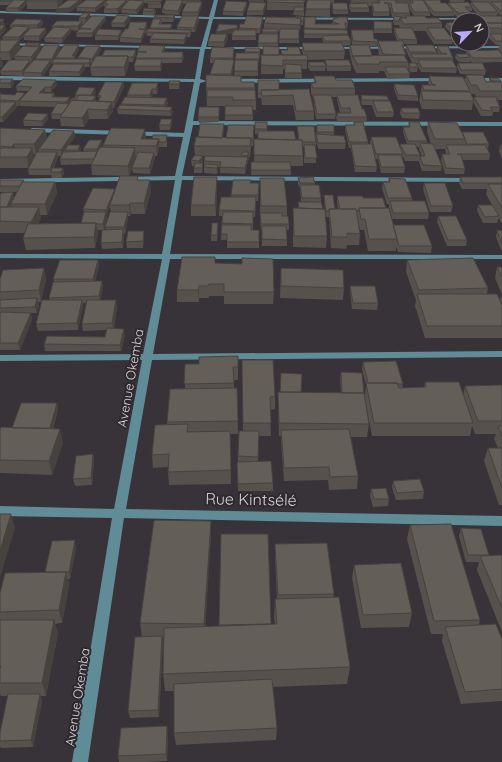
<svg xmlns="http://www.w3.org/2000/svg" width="502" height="762" viewBox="0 0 502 762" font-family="Quicksand,sans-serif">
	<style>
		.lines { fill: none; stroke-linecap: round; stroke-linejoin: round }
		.minor { fill: #608c98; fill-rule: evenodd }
		.wall { fill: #56514d; fill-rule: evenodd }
		.shaded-wall { fill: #46423e }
		.building { fill: #645e59; stroke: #46423e }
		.labels { text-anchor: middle; stroke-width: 4; stroke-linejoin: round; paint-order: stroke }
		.street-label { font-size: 13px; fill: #d9d6da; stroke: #2d292e }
		.near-street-label { font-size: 16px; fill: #d9d6da; stroke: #2d292e }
	</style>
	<rect width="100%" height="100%" fill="#373338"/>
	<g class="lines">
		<path class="minor" d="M214,0h4l-4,17 192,1 2,1 -2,1 -193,-1 -7,28h108l2,1 -2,1h-109l-5,30 7,2 -7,2 -7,38 309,1v4l-309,-1 -11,51 290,2 3,2 -3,2 -290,-2 -12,74 332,1v4h-332l-17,95 349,-3v6l-350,3 -26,149 376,7v10l-378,-8 -36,244h-16l40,-244 -112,-2v-10l114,3 28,-149 -142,1v-6l143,-1 19,-95 -162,-1v-4h162l13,-74 -175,3v-4l175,-3 8,-39 -151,-5 -3,-2 3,-2 152,5 10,-51 -194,-2v-4l195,3 5,-30 -200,-4v-2l201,4 8,-28 -209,-6v-2l209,6z
			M424,18h50l2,1 -50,1z
			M502,46v2l-172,1 -2,-1 2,-1z
			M442,78l2,1v2l-216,2 -3,-2 3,-2z
			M472,78h30v4l-32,-1v-2z"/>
	</g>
	<path class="wall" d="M0,0h63v2l-4,5 23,-5 4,-2h20v2l2,-2h54l-1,2v6h-13v-5h-4v1l-7,10 -15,-1 -1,-4 -3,4h-14v-4l1,-2 -1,-2 -9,7 -18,-1 -1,-4 -6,5 -14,1v-4h1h-30v-5l-8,8h-13v-4l3,-3h-9z
		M166,0h35l-1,2 2,4 -4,10 1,4 -4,12h-4v2l-1,3h-3l-3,7 -34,-1v-4l1,-3h-4l-1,-4 4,-3 4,-12 21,-2v4l-2,3h-11l-1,2h11v6h5v-3l5,-11v-4l4,-8h-3l-4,11 -14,-1 -1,-1h-2v-4z
		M249,0h15v3h2v4l-3,8h-16v-4l2,-6z
		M267,0h38v2h-1v14l-11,-1 1,-5h-27z
		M307,0h27v3h-4v14l-25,-1z
		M350,0h27v3h1l-1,-3h63l1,3 7,1v-1l22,2 1,-3h2l-3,-2h32v15h-2l-2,-2 -1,3h5v37l-4,-4 1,-4h-3l-7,-7v-2l-4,-5v-3l-3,-4v-4h-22v-3h-3l-3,-3v2h-20l-4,-4v4h-16l-5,-8 1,5v3l16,2 16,5v5l11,12 -1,4h-18l-8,-12v-1h-12l3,9v4h-13v5l2,6 -1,2 3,5v7l2,5 -1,4 -21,1 -4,-8h-5v2h-23l-4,-9 -3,-15 1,-4 -7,1 2,5 -1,8 -37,1v9h-6l1,9h-17v-9h-2v5h-22v-19h2v-8h-5l1,-13h3v-5h2v-6l40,-6 -1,8h-2l-2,7v11h-20l1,-11h-2v15l1,8h2v-5h6v-3l14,8h2l-1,-4v-8h21l-1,-5h-18v-4l1,-17 11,7h16l1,-5 15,4 -1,5h-1v2l5,11 -1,4h2l-1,-11v-4l23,9 4,3 -1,4h-7l2,10h7l-1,-7v-8h19l-3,-9v-4h6l-1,-2v-1h-5l-1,-4v-4h-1l-2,-10h-1l1,5 -1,4h-16l-1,-10h-4l1,2v4h-18l-2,-4v-4h2zM472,8l7,8v3l-9,-2 1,-4 -3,-2h4z
		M449,0h16l-1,2 -13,1z
		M247,2v4l-4,10 -20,-1v-4z
		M332,3l16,7v4h-15l-1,-7z
		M155,9l1,4 -2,2h-11v-4z
		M106,16v4l-14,17h-15l-1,-4 2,-2 -7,-1v2l-9,11 -17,-1 -1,-4 8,-9v-3l27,-5v-3z
		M129,16l1,4 -5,7h-13l-1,-4z
		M263,17v4l-3,12h-4v7h-24v-7l-5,1 1,4 -4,9 -16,-1v-4l8,-8v-2l22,-7v5h1v-2l5,-4z
		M42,20l1,4 -4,4h7v5l-7,8 -15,-1v-3l-5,4 1,7 -9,12h4l-1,-4 12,-10 -1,-1 15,-2 1,5 -2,1 1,2 -8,10h-1v2l4,-3v-1l24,-14 1,4 -3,7 22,-11v5l-4,7 1,2h2v-2l23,-7 -4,6h5l34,-6v5l-3,7h-4v2l-4,12h-33l-2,-9 2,-4h-1l-2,4h-4v2l-5,7h-31v-5l4,-5 -1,-3h-1v2l-9,12h-18v-2l-1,1 -22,-1 -1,-4 9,-11h-7l1,6 -3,2v-28h3l-1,-3 9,-8 -1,-4z
		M374,21l18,8v4h-18z
		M458,22v10h-8l-5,-5 1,-4z
		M482,25l2,2 -1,4h-1z
		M147,26l-1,7h-1l-4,10 -21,-1v-4l-2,2h-23v-5l27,-5v3l6,-4z
		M406,45l31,7v2h1l-1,-4v-4l16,12v3l4,7 -1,5 -35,-1 -4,-7 1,-2h-6l-2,-5v-1h-1l-3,-7z
		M165,46v4l-1,2 20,5 -2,6h-20l-1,8h-26l-1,-5 2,-6v-2l2,-4 -1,-3z
		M245,48l15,4v5h-1v6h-1v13h-24l2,-23h9z
		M467,51l35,3v8l-30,1 -2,-3v2h-11l-4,-4 1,-4h10z
		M234,52l-1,8h1v4l-2,12 9,6h13l2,18v10h-3v10h-28v-14h-18l-1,-18 8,-25h-4v-5z
		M325,60l26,6v5h-24l-1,-5 -1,5h-15l-2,-4v-5l17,2z
		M409,63l9,4 -1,5h-7l-2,-5z
		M458,63l28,7 -1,5 -25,-1 -3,-7z
		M466,75l20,7h3v-4l13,4v18h-4v3l2,4 -1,5h-6l-1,4h-11l-8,-14 -1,8 -50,-1 -3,-9 2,-9 1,-6h6l1,-9 36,4zM471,94h4l1,3h-2l-1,3z
		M314,76l22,4 19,8v7l12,22 -1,5h-3l5,20v2h3l-1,-1 1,-6 29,9v-2h7l-4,-12v-5h5l1,-5 18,19v2l4,1 -4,-12 1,-10 34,12v-2l27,12 -1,5 2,5 -1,6h-27l3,9 -1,5h-19l-4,-14 1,-6h4l-1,-5h-10l7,17 -1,5h-19l-3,-9 1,-6h2l-3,-7v-2h-3l4,8 -1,6h-14l-2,-5 -1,3 3,8 -1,6h-23l-3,-14h-3l-1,-4 3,12 -1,5h-21l-4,-24h-2l-4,-18v-5h8l1,-3h-16l-2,-4 1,-5h3l-3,-13v-3h-5l4,17 -1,5h-19l-3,-21 -2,-6v-9h3z
		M0,79h13l1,5 -3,4h-11z
		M258,80l21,10 30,-1 5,22v9h-18l-3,-15h-31l-1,-7h-3z
		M180,81l-1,8h-10v-5z
		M123,82l1,5 -10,21h-1v3l-5,8h-19l-5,8 -23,-1 -1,-7h-8l-1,-5 4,-7 -35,-1v-2l-1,2h-2v1l-14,15h-3v-30l1,2 14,1 10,-2v2l3,-4h-11l-1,-5 41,-1 -6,7h-6l-1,1h10l1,4 15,4 5,-3v-3l21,-3 -2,4h2v5h2l1,-1 -1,-5z
		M394,84l24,12v5l-20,-1 -4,-11z
		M158,88l-1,6h-4l-2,4 17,5 -2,4 7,5 -2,4 -53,-2 -1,-5 4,-4v-1l6,-7v-2z
		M361,95l28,5v1l5,11 -1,5h-17l-4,-11v-1h-10l-1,-5z
		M219,107v15l-20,1 -1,-6z
		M401,108l19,5 -1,6 -17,-1 -2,-5z
		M48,114v5l-5,7h-19l-1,-6z
		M267,122v9l29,9h2l-1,-14 19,13 1,-14h17v10l12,8 -1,6h-27l-2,-9v23h-12v-16h-2l1,9v10h-12v9h-40v-13h3v-23h4v-5h-3v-5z
		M172,124l-2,6h-10l-1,-5z
		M224,124l-1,14h3l28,-13 -1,21h-2l-1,11h-1l-4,17 -25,-1v-6h-2v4l-1,3 -13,-1v-12l1,-5h-2v5l-1,2 1,6 -1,4h-8v-7h-2l-1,-6 4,-5 -1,-9 4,-9z
		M0,128l45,2 2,9 27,-8 1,6 -6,8 12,6h3l-1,-2 19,-9v7h1v-2l43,-7v1l21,1v7h-8v2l-2,7h-2v2l-5,16 -17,-1 -1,-5 4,-10 -7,18 -37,-1 -1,-11 -30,1 -1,-6 1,-3h-3v1l-4,11h9l1,6 -2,4h-10l-1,-3h-22l-1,-6 7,-14 -2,-1 -5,14h-28z
		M500,145h2v14l-3,-8z
		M217,177v11l-1,28h-25v-11z
		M460,177h42v46h-1l-2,-5 -2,5h-14l-6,-12 1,-6h14l-6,-11 1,-5h-25l-3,-6z
		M260,178l27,28v10l2,8v6h-2v16h-25v-16h-1l-1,-11z
		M298,178l17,5v2l6,13v4l6,34 -1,12 -33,-1v-39h5v-6h3l-1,-13 -2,-5z
		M389,178l23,20v3l17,12 -1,6h-36l-3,-12v-3h-2l-5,-16 1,-6h5z
		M0,180l24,2h31l2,11 -10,22h-7l1,4 -3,5 43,-1 3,-11 -1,-3 32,-19 24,-10 12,11 -6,23h-14l-1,2h-2v2l-3,16h-1l-1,14 -21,1 -1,-6 1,-13h-5l1,4 -3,14 -69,2 -3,-12 2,-5h-25v-38l13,-3 1,6 3,-6h-17zM110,207l1,5 -6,15 1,3h-2l3,-12 -1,-2z
		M251,183h8l-1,18h-2l-1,16h-2v13h-2h8v18h-32v-8h-6l1,-24h-3v-6l12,-13v-2z
		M424,183l29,23 -2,6h-21l-7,-23z
		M324,195l11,14h3l-1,-7v-6l26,2 23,10 7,17 39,21 -1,7 -33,-1 -2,-5v4h-28l-4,-21h-4l-2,-10 2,14 -1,11h-12l-1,4 -15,-1 -2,-31h-3l-2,-16z
		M438,216l29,24 -1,6h-19l-10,-24z
		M218,229l-1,12h-6v-6z
		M497,230l5,1v19h-1l-5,-13z
		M144,237l-1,11h-16l-1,-6z
		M215,257v6l59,29 -1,12h-49v-8h-15v2h-10v4h-22v-12z
		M98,260l1,6 -4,15h7l1,6 -3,13 17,6 -3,22 11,7 -4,16h-76l-1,-7 61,-7 2,-7 -24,1 -1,-7 4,-21h-3v3l-5,24 -40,1 -2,-7 14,-24 -1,-2 5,-16 -1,-3z
		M407,260l81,28 -1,6 12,4h3v40h-77l-10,-32 1,-6 -10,-28z
		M497,267h5v28l-7,-17z
		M44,268l2,12 -5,22h-3l1,3 -2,8h-6l1,7 -12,30h-20v-71z
		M281,268l63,20 -1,12 -63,-2z
		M350,286l28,17 -1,7 -25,-1 -2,-17z
		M242,360l33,36v13l-5,1 1,26h-12l-1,25 15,22v8h-35l-1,-29h1v-6l5,-25z
		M363,362l40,22 -1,4h22l1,-6 38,13 2,-9 37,-1v120h-3l-15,-44 4,-13h10l-4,-9 2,-5h-21l-3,-8 -2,10h-98l-7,-36 4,24 -2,13h-16l7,39 -1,13 -28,1 -1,-10 -44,1 -3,-38v-7h-2l-1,-31v-13l63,1 -1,-14 1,-7 23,21 1,3 1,-11 -4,-16z
		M185,364l53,3v13h-4v8h3l1,46h-8l1,50 -62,1 -1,-13v-5l-15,1 -1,-13 15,-31v-2l18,-33z
		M57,403l1,7 -5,19 10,13 -11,33 -52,-2v-43l13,-2z
		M93,454l1,8 -2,23 -17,1 -2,-7z
		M393,481l31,10 -1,8 -27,1 -4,-12z
		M371,489l18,10 -1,7 -15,1 -3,-11z
		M410,525l70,95 -1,5 23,14v62l-41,3 -19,-63 1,-7h-12l-24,-95z
		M461,528l28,27 -1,1 14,-1v77l-25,-62 2,-8h-13l-7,-26z
		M211,534l-6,92h14l2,-92 50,90h4l-1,-7 1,-18h2l-2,-41v-14l59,50 -1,3 17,70 -3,17 -74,3 4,41 -1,12 -100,5 -2,-12v-42h-9l-2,-17 1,-37h-2l1,6 -4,74 -29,1 -2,-7 14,-74 -2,-14z
		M76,548l-6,31h-2l1,6 -7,38 -7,1 3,9 -12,63h-6l2,5 -9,46 -32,1 -1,-2v-13l8,-37h-7l-1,-2v-101l45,-21z
		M354,565l58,48 -3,14 -48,1 -9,-50z
		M168,733l-1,28 -22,1h-26l-1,-6z"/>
	<path class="shaded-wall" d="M26,0h4l-4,1 1,3 -8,8 -1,-4z
		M58,0h5v2l-5,7 -1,-8z
		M80,0h2v3l-12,9 -14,1v-4z
		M105,0h1v3h-2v2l-9,7v-4z
		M127,0v4l-9,9 -1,-4z
		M183,0v4l-4,11 -1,-4z
		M144,1v3l-7,10 -1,-4z
		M202,2v4l-4,10v-4z
		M247,2v4l-4,10v-4z
		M266,3v4l-3,8v-4z
		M155,9l1,4 -2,2v-4z
		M90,13v4l-4,5 -1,-4z
		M175,15v4l-2,3v-4z
		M106,16v4l-14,17v-4z
		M129,16l1,4 -5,7 -1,-4z
		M198,16l1,4 -4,12 -1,-4z
		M263,17v4l-3,12v-4z
		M301,18v8l-2,6z
		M4,19v5l-4,4v-5z
		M42,20l1,4 -6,6v-5z
		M82,21l1,4 -5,6v-5z
		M147,22v4l-1,7 -1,-4z
		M172,24v4l-2,5v-5z
		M5,25l1,5 -6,7v-5z
		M238,25v4l-1,4 -10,1 1,4 -4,9v-5l-8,-6v-4z
		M29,27l1,4 -7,5 1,1 -5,4v-4z
		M46,28v5l-7,8v-5z
		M71,28v4l-9,11v-5z
		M122,30l1,4 -5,6v-4z
		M145,30v4l-4,9v-4z
		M187,34v4l-3,6v-4z
		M19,40l1,8 -9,12 -2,-8z
		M40,43l1,5 -2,1 1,2 -8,10 -1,-4 8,-10 -1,-2z
		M59,45l1,4 -7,14 -1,-4z
		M79,45v5l-4,7 1,4 -1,2 -1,-5 -2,-2z
		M100,46l1,4 -9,13v-4z
		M165,46v4l-3,7v-5z
		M136,50v5l-3,7v-5z
		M183,52l1,5 -2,6v-5z
		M0,56v2l1,-1 2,9 -3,2z
		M128,56l1,8 -4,12 -1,-9z
		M90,59l1,5 -2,3v-4z
		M162,59v5l-1,7 -1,-5z
		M30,60l1,5 -8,7 1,3 -1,1 -1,-5z
		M51,60v5l-9,12 -1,-4z
		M234,60v4l-3,15v-5z
		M84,64l1,5 -5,7 -1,-4z
		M13,79l1,5 -3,4 -1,-5z
		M56,80l1,5 -6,7v-5z
		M123,82l1,5 -10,21v-6z
		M158,83v5l-1,6 -1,-5z
		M45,87v5l-5,6 -1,-5z
		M95,88l1,4 -4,8 -1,-5z
		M152,89l1,5 -2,6 -1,-5z
		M25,93l1,5 -7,3 1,3 -1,2 -1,-5z
		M96,96v5l-5,1z
		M70,97v5h-1v2l-2,3 -1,-5z
		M167,98l1,5 -4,7v-5z
		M16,102l1,5 -14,15 -1,-5z
		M112,102l1,9 -5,8 -1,-9z
		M172,107l1,5 -2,4 -1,-5z
		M88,109l1,10 -5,8 -2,-9z
		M48,114v5l-5,7 -1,-5z
		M172,119v5l-2,6v-5z
		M145,129l1,9 -3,7 -2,-6z
		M45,130l2,10 -8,9v2l-3,4 -2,-11z
		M74,131l1,6 -14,19v-6z
		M159,139v10l-2,7 -1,-10z
		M102,140v6l-5,9v-6z
		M14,144l2,10 -3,3 -2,-10z
		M80,145l1,6 -3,5v-6z
		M32,148l2,10 -6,10 -1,-11z
		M135,148l1,10 -7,18 -1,-10z
		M57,152l1,5 -6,15h-1v3l-1,-6z
		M249,152v6l-4,16v-6l2,-12z
		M154,153l1,5 -5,16 -1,-6z
		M203,156v5l-3,6 -1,-6z
		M203,163v6l-1,4v-5z
		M218,165v6l-1,3v-6z
		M63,168l1,6 -2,4 -1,-6z
		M217,177v11l-1,28 -1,-11z
		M150,180l1,11 -6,23 -1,-11z
		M55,182l2,11 -10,22 -2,-11z
		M115,189l1,6 -6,10v2l-3,9 -1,-6z
		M13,192l1,6 -3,6v1l-3,8 -1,-6z
		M130,203l1,11 -1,2 -1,-11z
		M39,207l2,12 -8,14 -2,-11z
		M106,212l1,6 -3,12 -1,-6z
		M128,212v6l-3,16 -1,-7z
		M96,223l2,11 -3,14 -1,-11z
		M123,229l1,6 -1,13 -1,-6z
		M98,260l1,6 -5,20 -1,-7z
		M44,268l2,12 -5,22 -2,-12z
		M102,281l1,6 -3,16 -1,-7z
		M199,286v16l-1,-12z
		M37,298l2,7 -2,8 -2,-6z
		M82,300l1,6 -5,24 -1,-7z
		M116,300l1,6 -4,24 -1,-7z
		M31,313l1,7 -12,30 -2,-7z
		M124,329l1,6 -4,16 -1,-6z
		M57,403l1,7 -6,25 -2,-7z
		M60,429l3,13 -11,33 -3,-14z
		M93,454l1,8 -2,23 -1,-7z
		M11,514l4,14 -15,50v-27z
		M211,521v13l-6,103 -1,-13z
		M75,540l1,8 -6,31 -1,-7z
		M66,572l3,13 -7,38 -3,-13z
		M54,620l4,13 -12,63 -4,-13z
		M162,636l1,7 -4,74 -1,-7z
		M40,694l2,7 -9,46 -2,-7z
		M167,726l1,7 -1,28 -1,-7z"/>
	<path class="building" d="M0,0h26l-8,8h-12l7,-7h-13z
		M27,0h31l-1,1h-31z
		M68,0h12l-11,8 -13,1z
		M86,0h19l-10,8 -19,-1z
		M108,0h19l-10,9h-13l4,-5 -4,-1z
		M129,0l15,1 -8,9 -15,-1z
		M166,0h34h-17l-5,11 -14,-1 1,-1h-3z
		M249,0h15v1h-16z
		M267,0h37v3l-37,-1z
		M307,0h24l-1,9h-24z
		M351,0h26l1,2h-26z
		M379,0h16l1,3h12l2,10h-17l-2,-10h-7h4l2,9h-16l-2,-9h8z
		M396,0h14l1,1h-14z
		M412,0h11l7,12h-16l-5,-9h4z
		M425,0h15l1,3h5l8,9h-20l-9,-10z
		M226,1l21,1 -4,10 -20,-1z
		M148,2h13l-1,2h-13z
		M187,2h15l-4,10h-16z
		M250,2l16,1 -3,8h-16z
		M468,2l4,5h-7l6,6h-13l-10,-10z
		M471,2h17l10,10h-18z
		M491,2h11v9h-1z
		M332,3h15l1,7h-15z
		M367,3l2,5h-18l-2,-4z
		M294,7h10v4h-10z
		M144,8l11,1 -1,2h-11z
		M83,13h7l-5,5h-6z
		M117,15l12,1 -5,7h-13z
		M156,15h19l-2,3 -19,-1z
		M92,16h14l-14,17h-16l4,-4h11l-11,-1z
		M182,16h16l-4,12 -17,-1z
		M247,16l16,1 -3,12 -21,-1 1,-4h4z
		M296,16l8,1 -1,4h-2v-3h-5z
		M393,16l9,1v1h-2l-1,3h-5z
		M405,16h20l1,2h12l4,5 -38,1 -4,-6h7z
		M476,16l3,4h-15l-4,-3z
		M479,16h23v7h-16z
		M266,17l35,1 -1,7 -36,-2z
		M305,17h11l-1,7h24l-6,-2v-3l6,-2h8l1,6h-3l1,6 -42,-1z
		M0,19h4l-4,4z
		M16,19l26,1 -5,5h-27z
		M153,19h8l-2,5h13l-2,4h-20z
		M57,21h25l-4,5h-26z
		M374,21l18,1v7h-18z
		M130,22h17l-2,7h-6l6,1 -4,9 -21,-2 5,-8h3z
		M458,22v5h-8l-4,-4z
		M486,23h16v7l-2,-2h-10z
		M219,24l19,1 -1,3 -21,4z
		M0,25h5l-5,7z
		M14,26l15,1 -10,10h-17z
		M54,27l17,1 -9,10h-18z
		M31,28h15l-7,8h-16z
		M394,28h18l5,12 -19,-1z
		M427,28h17l9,12h-18z
		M99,29l23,1 -4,6 -23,-1z
		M148,29l43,1 -1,3 -44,-1z
		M262,29h15l1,3h-15z
		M280,29h19v10h-20z
		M304,29l43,1 1,4h-44z
		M234,30h22v6h-24v-4h2z
		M351,30h22l1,9h3l1,3 -25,-1z
		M153,33l34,1 -3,6 -34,-1z
		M211,34h16l-3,8h-16z
		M259,34h19v9h-20z
		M490,34h11l1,1v6h-6z
		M348,35l3,6h-26l-3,-5z
		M0,40h19l-10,12h-9z
		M378,41h25l1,4h-2l4,10 -23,-1z
		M27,43h13l-2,2h-13z
		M302,43h40l3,8h-41z
		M44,45h15l-7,14h-17z
		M64,45h15l-7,11h3l-1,2h-19z
		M141,45l24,1 -3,6h21l-1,6h-46l2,-6h9l-10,-1z
		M350,45h19l3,11h-19v2z
		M406,45h27l4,7h-27z
		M23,46l16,1 -8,10 -17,-1z
		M86,46h14l-8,13 -14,-2z
		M263,46l16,1v8h-16z
		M437,46h11l5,12h-40l-2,-4h36l-6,-1z
		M212,47l22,1 -1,10h-23z
		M287,47h12l2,8h-19l-1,-5h7z
		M245,48h15v4h-15z
		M105,50h31l-3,7h-5v-1h-26z
		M498,50l4,4v4h-29l-6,-7z
		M236,53h23v6h-24z
		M456,54h11l3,3 -11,1z
		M261,55h46l1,5h-25v6l-22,-1z
		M404,55l4,7h-29l1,2h-23l-4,-8z
		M96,56h32l-4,11h-34z
		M54,59h36l-1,4h-37z
		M136,59h26l-2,7h-26z
		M215,59l19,1 -3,14h-21z
		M9,60h21l-8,11h-22z
		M34,60h17l-10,13 -18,-1z
		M235,60h23v11h-24z
		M325,60h24l2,6h-24z
		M418,60h34l5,8h-35z
		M308,62h16l2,4h-16z
		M409,63h7l2,4h-8z
		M458,63h24l4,7h-25z
		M54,64h30l-5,8 -30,-1z
		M285,64l16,1 1,8h-17z
		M385,67h21l4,7h-22z
		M206,75l35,1v6h13l1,6h-49z
		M466,75h17l3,7h16v9h-22l-3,-6h-6z
		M314,76h20l2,4h16l3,8h-42l-2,-5h5z
		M429,76l34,1 7,14 -46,-1 -2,-5h14l-4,-1z
		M489,78h9l3,3h-9z
		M0,79h13l-3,4h-10z
		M23,79l33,1 -5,7h-6l-6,6h15l-2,4h18l-4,5 -47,-1 13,-14 -16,-1z
		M258,80h21v10h-18v3h-3z
		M169,81h11l-1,3h-10z
		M105,82h18l-9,20h-2l-14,-1 3,-5 -3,-1z
		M132,83h26l-2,6h-4l-2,6h-23z
		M394,84l20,1 4,11 -20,-1z
		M79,87l16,1 -4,7h-16z
		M309,89l5,22h-18l-3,-16 -31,1 -1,-6z
		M207,90h48l1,10h-23v-3h-26z
		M421,91l49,1 4,9 -51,-1z
		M17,92l8,1 -7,8 -18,-1v-6l15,1z
		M79,95l17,1 -4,5 -20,-1 -2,2h-1l3,-4h5z
		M313,95h18l5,19h-19z
		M337,95h21l4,14h2l3,8h-29l-1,-4h14l-1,-5h-9z
		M361,95l26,1 2,4h-27z
		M125,97l42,1 -3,7 -43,-1z
		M474,97h23l1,2h-2l4,8h-10l3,4 -11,-1z
		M72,100l40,2 -5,8 -19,-1 -6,9 -22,-1z
		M373,101h17l4,11h-17z
		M0,102h16l-14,15h-2z
		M57,103l12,1 -7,10h-11z
		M120,105l52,2 -2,4 -53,-2z
		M225,106h27l1,9h-28z
		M199,107h20v10h-21z
		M401,108h17l2,5h-17z
		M28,113l20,1 -6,7 -19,-1z
		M161,119h11l-2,6h-11z
		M255,122h12v7h-12z
		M354,122h9l5,20h-19l-4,-17h10z
		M409,122h10l8,19h-19l-5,-14h7z
		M428,122l29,1 8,16h-30z
		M200,124h24l-2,14 -24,-1z
		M228,125h26l-1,16h-2v-3h-25z
		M317,125h17v7h-17z
		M297,126h17l2,16h-14v-2h-3z
		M0,128l45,2 -11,14h-20l-3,3 -11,-1z
		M111,128l34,1 -4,10h18l-3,7 -53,-1z
		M53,130l21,1 -13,19 -22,-1z
		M258,131h36l2,9 -38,-1z
		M462,132h21l6,12h-22z
		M316,134l28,2 2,7h-28z
		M153,135h14l-1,7h-7v-3h-7z
		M196,137l55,1 -1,8h-56z
		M371,137h25l7,17h-27z
		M254,139l48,1 1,16 -49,-1z
		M89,140h13l-5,9h-14z
		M420,143l13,1 9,22 -19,-1 -3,-9h5z
		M351,144h21l5,23 -22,-1z
		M400,144h15l5,11h-14z
		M68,145h12l-2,5h-13z
		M304,145h11l2,13h-12z
		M446,145h39l5,9h-33l4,1 4,14 -19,-1 -4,-14h8z
		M500,145h2v5z
		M100,147l35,1 -7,18 -37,-1z
		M0,148h32l-5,9h-27z
		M97,151l-3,8h-34l3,-7z
		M37,152h20l-7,17h-22z
		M138,152l16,1 -5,15h-17z
		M243,152h6l-2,4 -6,-1z
		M195,155l8,1 -4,5 -8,-1z
		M378,155h23l4,12h-24z
		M205,156l43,1 -3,11 -25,-1 1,-5 -17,-1z
		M251,162h39l1,8h-40z
		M195,163h8l-1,5h-8z
		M205,164l13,1 -1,3 -13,-1z
		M52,168h11l-2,4h-10z
		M120,176h18l-1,4h13l-6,23h-14l-1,2h-19z
		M194,177h23l-2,28h-24z
		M313,177l2,6h-15l-2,-5z
		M460,177h42v6h-39z
		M260,178h24l3,28h-26z
		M389,178l16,1 7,19h-24l-5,-16h7z
		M0,180h24l-4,6h-20z
		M233,180h18l-1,3h9l-1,12h-27z
		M22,182h33l-10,22h-34z
		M424,183h21l8,23h-22z
		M488,184h14v24z
		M300,185h19l2,13h-19z
		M93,188l22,1 -9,21 -23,-1z
		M13,192l-6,15h-7v-12l1,-2z
		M324,195h9l2,14h-6v2h-3z
		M337,196h26v2h20l3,10h-27v3h-2l-1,-2h-16z
		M221,197h35l-1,14 -36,-1z
		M390,201h35l4,12h-36z
		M298,202h23l2,7 -24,-1z
		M478,205h14l7,11 -14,1z
		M0,207h39l-8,15 -31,-1z
		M293,208l32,1 2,27h-33z
		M359,208h30l8,31h-28l-4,-20h-4z
		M329,209h27l4,25 -13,-1v4h-15z
		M84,212h22l-3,12h-6l-1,-1h-15z
		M110,212h18l-4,15h-19z
		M223,212h30v12l-31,-1z
		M260,213h22v3h6l1,8h-28z
		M438,216h18l11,24h-19z
		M96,223l-2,14 -71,1 5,-14z
		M212,223h6l-1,12h-6z
		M222,225h29v5h8v12h-32v-8h-6z
		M393,225h31l8,21h-33z
		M262,226h24l1,14 -25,-1z
		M123,229l-1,13 -21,1 1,-13z
		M497,230l5,1v13z
		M128,231h16l-1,10 -17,1z
		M182,257h33v6l27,1v-6l31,1 1,33h-50v-8h-15l-1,2h-9l-1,4h-21z
		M473,258l15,30 -69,2 -12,-30z
		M60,260h38l-5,19h-40z
		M497,267h5v10z
		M44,268l-5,22 -39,2v-13l3,-9z
		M281,268l62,2 1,18 -63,-2z
		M102,281l-3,15 -50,2 4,-16z
		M350,286h25l3,17h-25z
		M417,294h80l5,11v21h-75z
		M37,298l-2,9 -35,1v-8z
		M499,298h3v7z
		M42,300h40l-5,23 -41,1z
		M87,300h29l-4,23 -30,1z
		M1,312l30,1 -13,30h-18v-29z
		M107,328l17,1 -4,16 -76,-1 3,-8 58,1z
		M238,356v11h-5l1,16 -50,1 1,-20h14v-7z
		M242,360h31l2,36 -5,1 1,26h-28z
		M396,361l7,23h-5l-1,-1h-29l-5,-21z
		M341,372l21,1 2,20h-22z
		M281,373l21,1 -1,18h-21z
		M425,382h34l14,41h-99l-8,-40h31l2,5 27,-1z
		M502,385v36h-24l-13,-35z
		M237,388l1,33 -71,1 3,-33z
		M278,392l86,1 5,31 -90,-1z
		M21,403h36l-7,25h-38z
		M188,424l-1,8 43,-1 1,39 -63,2 1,-18 -17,1 3,-30z
		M498,426h4v11z
		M1,427l59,2 -11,32 -49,-1v-30z
		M349,429l9,47 -28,1 -1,-10 -45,1 -3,-38z
		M239,431h20l-1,26 -20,-1z
		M488,448h14v40z
		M93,454l-2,24 -18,1 3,-23z
		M271,461l2,22 -35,1 -1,-22z
		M420,479l4,12 -27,2 -4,-12z
		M386,488l3,11h-15l-3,-10z
		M0,514h11l-11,37z
		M154,520l57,1 -7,103 -64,-1z
		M451,524l29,96 -46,1 -24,-96z
		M461,528l20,1 8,26h-21z
		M221,534h47l3,90 -52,1z
		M75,540l-6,32h-24l7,-31z
		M327,543l7,51 -56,1 -3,-51z
		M502,555v53l-22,-52z
		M401,563l11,50 -49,2 -9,-50z
		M66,572l-7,38 -59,2v-19l5,-20z
		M339,597l11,70 -187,7 1,-46 113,-4 -2,-25z
		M0,620h54l-12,63h-42v-14l1,-3h-1z
		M496,624l6,15v50l-37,3 -20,-65z
		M162,636l-4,74 -30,1 7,-74z
		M272,679l5,49 -103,5v-49z
		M8,694h32l-9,46 -31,1v-8z
		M167,726l-1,28 -48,2 3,-28z"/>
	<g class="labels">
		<g class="street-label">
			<text transform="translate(130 378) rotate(-80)" y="5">Avenue Okemba</text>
			<text transform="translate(77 697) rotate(-81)" y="5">Avenue Okemba</text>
		</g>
		<g class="near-street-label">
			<text transform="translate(251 499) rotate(1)" y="6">Rue Kintsélé</text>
		</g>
	</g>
	<g transform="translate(470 32) rotate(65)"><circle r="19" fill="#2d292e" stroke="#726e73"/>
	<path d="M0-3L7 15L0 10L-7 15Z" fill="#b9abf7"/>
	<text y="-6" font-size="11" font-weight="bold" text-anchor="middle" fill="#d9d6da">N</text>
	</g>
</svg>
